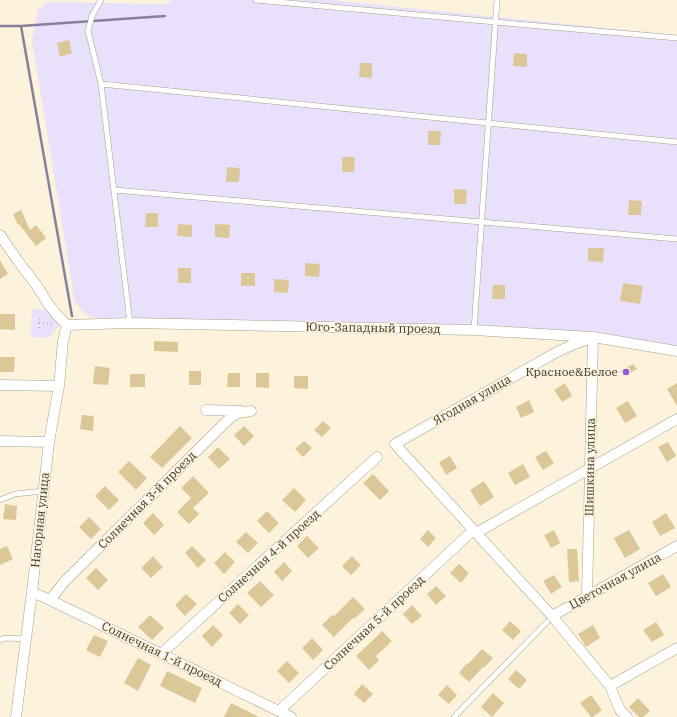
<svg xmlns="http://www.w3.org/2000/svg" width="677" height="717" viewBox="0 0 677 717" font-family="'IBM Plex Serif',serif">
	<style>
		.green { fill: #e9e1fb }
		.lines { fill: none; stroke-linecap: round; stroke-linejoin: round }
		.stream { stroke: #8a7f9b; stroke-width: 2.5 }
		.building { fill: #dcc799 }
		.lane-casing { stroke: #aaa08b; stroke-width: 6 }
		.street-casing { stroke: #aaa08b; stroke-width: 11 }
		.path { stroke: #b2a999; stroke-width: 1.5; stroke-dasharray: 1 3; stroke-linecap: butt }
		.lane { stroke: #fff; stroke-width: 5 }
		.street { stroke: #fff; stroke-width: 10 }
		.poi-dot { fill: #8d5cd5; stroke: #fdf2dc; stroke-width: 1.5 }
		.labels { text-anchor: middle; stroke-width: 3; stroke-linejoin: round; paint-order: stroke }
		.street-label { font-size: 12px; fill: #3e3a31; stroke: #fdf2dc }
		.poi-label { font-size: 12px; fill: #3e3a31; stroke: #fdf2dc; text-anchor: end }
	</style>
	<rect width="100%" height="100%" fill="#fdf2dc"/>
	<path class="green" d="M171,0h159l347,35v313l-85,-12 -328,-16 -167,-2 -10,-3 -12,-12 -43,-262 6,-31 10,-8 119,2z
		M32,309l16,1 12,14 -11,14 -18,-1z"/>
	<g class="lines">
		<path class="stream" d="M0,26h21l144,-10
			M21,26l51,290"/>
	</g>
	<path class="building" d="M69,40l3,13 -12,4 -3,-14z
		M514,53l13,1v13l-14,-1z
		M360,63h12v15l-13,-1z
		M428,131h13l-1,14h-12z
		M342,157h13l-1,15h-12z
		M227,167l13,1 -1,14h-13z
		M454,189l13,1 -1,14h-12z
		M629,200l13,1 -1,14h-13z
		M21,210l9,20 6,-5 10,13 -10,8 -17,-22 -1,1 -5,-11z
		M146,213h12v14h-13z
		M178,224l14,1v12l-15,-1z
		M215,224l15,1 -1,13 -14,-1z
		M588,248h16l-1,14 -15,-1z
		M0,260l8,14 -8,5z
		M305,263l15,1 -1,13 -14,-1z
		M178,268h13v15h-13z
		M241,273h14v13h-14z
		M274,279l15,1 -1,13 -14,-1z
		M623,283l20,3 -3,18 -20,-3z
		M493,285h12v14h-13z
		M0,314h15v16l-15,-1z
		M154,341l24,1v10l-24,-1z
		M0,357h15l-1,15h-14z
		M633,364l4,5 -13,8 -4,-6z
		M95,366l15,2 -2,17 -15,-1z
		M189,371h12v14h-12z
		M228,373h12v14h-13z
		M256,373h13v15l-13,-1z
		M130,374h15v13h-15z
		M294,376h14v13l-14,-1z
		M565,383l7,13 -10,6 -8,-12z
		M677,383v23l-10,-17z
		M529,400l5,12 -13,6 -5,-11z
		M628,401l9,15 -12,7 -9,-15z
		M82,415l12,1 -1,15 -13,-2z
		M323,421l8,7 -9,9 -8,-7z
		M180,426l12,12 -30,30 -12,-11z
		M244,426l10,10 -10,10 -10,-11z
		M304,441l8,7 -9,9 -8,-8z
		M668,442l8,14 -9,6 -9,-15z
		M218,447l12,12 -11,10 -11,-12z
		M546,451l8,12 -11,7 -8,-13z
		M450,456l7,12 -11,7 -7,-13z
		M129,461l18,17 -11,12 -18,-18z
		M523,464l7,13 -15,8 -7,-12z
		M373,474l16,17 -9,9 -17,-17z
		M193,476l16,17 -16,15 6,6 -10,10 -12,-12 14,-14 -10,-10z
		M484,481l10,16 -14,9 -10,-16z
		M105,486l14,14 -10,10 -14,-14z
		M294,488l12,12 -11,12 -13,-12z
		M5,504l12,2 -1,14 -13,-1z
		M267,511l12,12 -10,10 -12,-12z
		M153,513l11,12 -10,10 -11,-12z
		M666,513l9,15 -15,8 -8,-14z
		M89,517l12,12 -10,10 -12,-12z
		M428,530l8,8 -8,9 -8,-8z
		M554,530l6,13 -9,5 -7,-13z
		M629,530l11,19 -15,9 -11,-20z
		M246,532l12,11 -10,10 -12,-11z
		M307,536l12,12 -11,10 -11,-12z
		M7,546l6,13 -13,6v-16z
		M192,546l14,14 -8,8 -13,-15z
		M567,549h10l2,32 -10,1z
		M225,552l10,10 -11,12 -10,-11z
		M153,556l10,11 -12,11 -10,-10z
		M352,556l9,9 -10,10 -9,-9z
		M284,562l8,9 -10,10 -8,-9z
		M459,564l10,9 -8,10 -11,-10z
		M96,568l12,12 -10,10 -12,-12z
		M663,574l8,13 -15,9 -8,-13z
		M554,575l8,12 -11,7 -8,-13z
		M260,581l14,14 -13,12 -14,-14z
		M436,586l10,10 -10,9 -9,-11z
		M186,594l11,10 -12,12 -10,-11z
		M353,597l12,12 -11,10 -1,-1 -19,19 -12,-12 10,-10 2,1z
		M238,604l11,11 -9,9 -11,-11z
		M412,605l10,11 -10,8 -9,-10z
		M150,615l14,13 -12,12 -14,-13z
		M510,621l11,10 -8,9 -11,-10z
		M656,622l8,13 -12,7 -9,-12z
		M213,625l10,10 -11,12 -10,-11z
		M593,625l7,13 -14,9 -8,-13z
		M382,631l10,10 -16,15 3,4 -10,10 -13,-14 17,-16z
		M94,635l14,6 -8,16 -14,-7z
		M312,638l11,12 -10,10 -11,-12z
		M482,649l11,9 -9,10 -1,-1 -14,15 -10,-9 8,-10 1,1z
		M138,658l13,7 -13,26 -14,-8z
		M287,661l12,12 -10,10 -12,-12z
		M516,670l11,10 -8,9 -11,-10z
		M167,671l35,17 -7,15 -35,-17z
		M362,684l11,10 -9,9 -10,-9z
		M447,685l10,10 -8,9 -11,-9z
		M493,693l11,10 -12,14 -11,-10z
		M591,695l11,15 -9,7h-2l-11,-14z
		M638,698l12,13 -7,6h-4l-10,-10z
		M231,703l28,14h-35z"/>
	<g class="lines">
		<g class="lane-casing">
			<path id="lane" d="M101,0l-9,16 -4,15 13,53 29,239
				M256,0l239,22 182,16
				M101,84l576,58
				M114,190l563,49
				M474,330l23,-330
				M0,500l15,-6 28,-3
				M0,640l5,-2 21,1
				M454,717l93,-95"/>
		</g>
		<g class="street-casing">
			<path id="street" d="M0,235l18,26 19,25 10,16 9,12 11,11
				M67,325l63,-2 344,7 119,7 84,14
				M0,385l59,1
				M206,410l35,1
				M0,441l49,1
				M476,533l201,-114
				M32,592l18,8 241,117
				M587,597l6,-260 -21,8 -17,8 -160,91 157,172 58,70 10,24 7,7
				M50,600l15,-19 165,-163 8,-5 13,-2
				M552,616l125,-70
				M161,654l216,-197
				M610,686l67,-38
				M279,711l189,-176
				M16,717l16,-125 17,-150 10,-56 4,-45 4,-16"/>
		</g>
		<path class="path" d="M39,323l14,1
			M39,328l1,-11"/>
		<use href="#lane" class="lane"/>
		<use href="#street" class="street"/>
	</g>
	<circle class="poi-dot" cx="626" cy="372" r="4"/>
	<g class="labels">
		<g class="street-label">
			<text transform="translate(373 328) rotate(1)" y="4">Юго-Западный проезд</text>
			<text transform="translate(472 400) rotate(-30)" y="4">Ягодная улица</text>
			<text transform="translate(590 467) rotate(-89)" y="4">Шишкина улица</text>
			<text transform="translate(147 500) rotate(-45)" y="4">Солнечная 3-й проезд</text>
			<text transform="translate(40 520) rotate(-84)" y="4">Нагорная улица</text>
			<text transform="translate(269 556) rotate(-42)" y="4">Солнечная 4-й проезд</text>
			<text transform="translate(615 581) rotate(-29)" y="4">Цветочная улица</text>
			<text transform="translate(374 623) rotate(-43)" y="4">Солнечная 5-й проезд</text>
			<text transform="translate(162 654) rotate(26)" y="4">Солнечная 1-й проезд</text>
		</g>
		<g class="poi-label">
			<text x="618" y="376">Красное&amp;Белое</text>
		</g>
	</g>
</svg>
